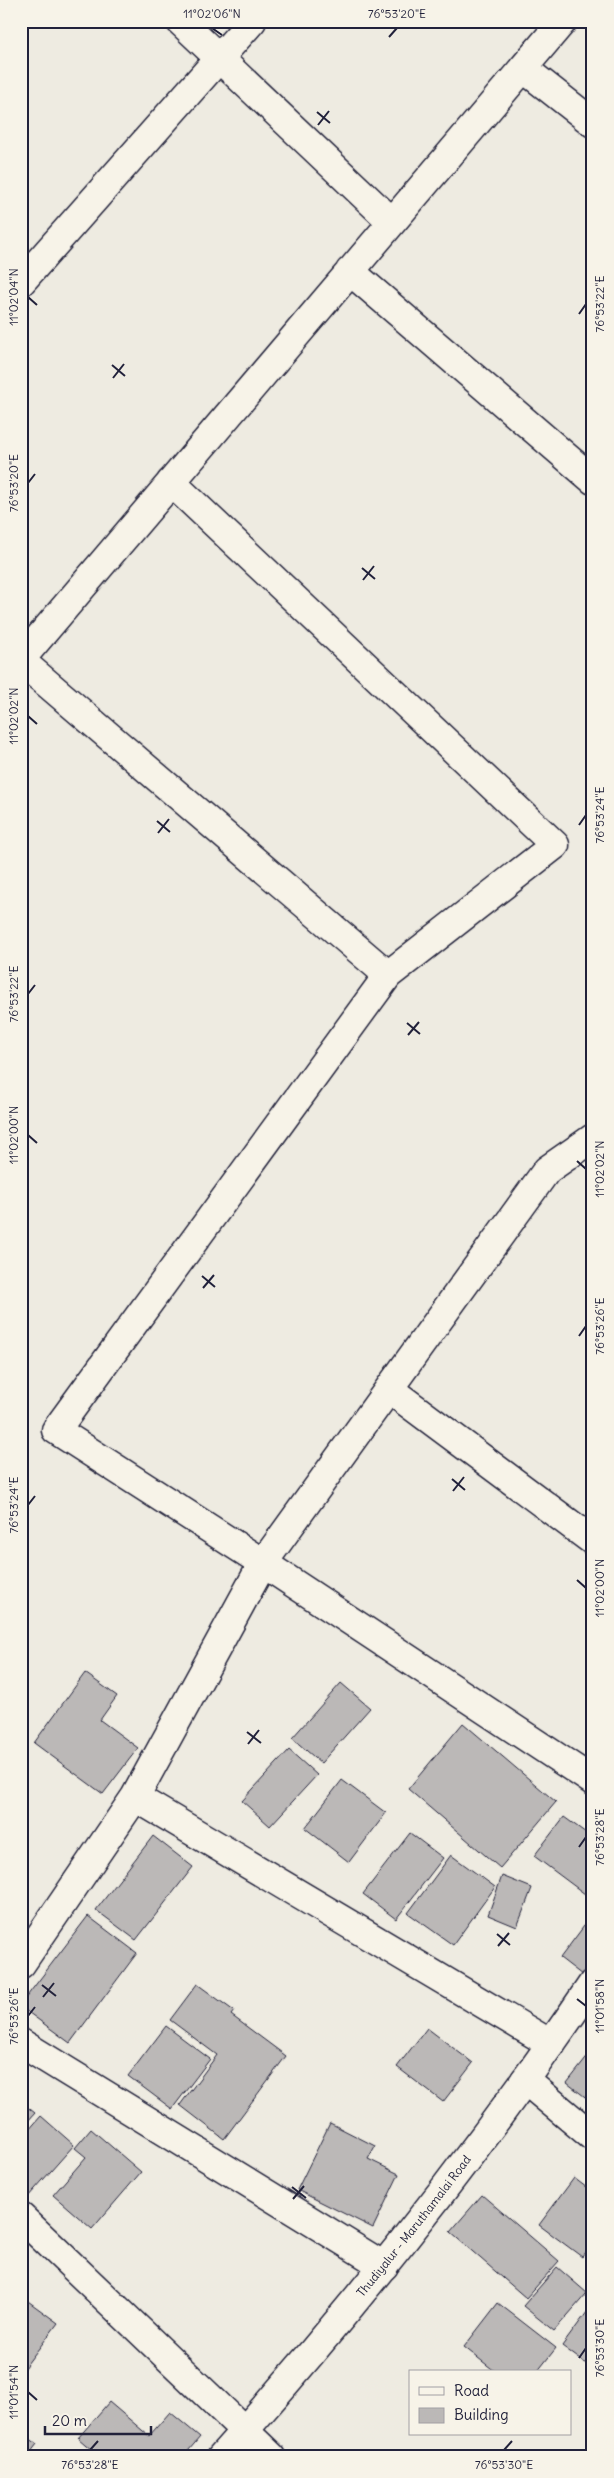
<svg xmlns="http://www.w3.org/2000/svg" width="614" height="2478" viewBox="0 0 614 2478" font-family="Delius,sans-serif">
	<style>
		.building { fill: #bbb8b7; stroke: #22223b }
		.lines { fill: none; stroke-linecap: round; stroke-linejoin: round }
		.street-casing { stroke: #22223b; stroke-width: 31 }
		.secondary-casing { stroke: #22223b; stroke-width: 31 }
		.street { stroke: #f7f3e8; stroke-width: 28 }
		.secondary { stroke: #f7f3e8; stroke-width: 28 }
		.ticks { fill: none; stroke: #22223b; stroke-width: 2 }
		.labels { text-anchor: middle; stroke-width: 4; stroke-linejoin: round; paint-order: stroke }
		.street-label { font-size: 12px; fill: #22223b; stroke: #f7f3e8 }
		.neatline { fill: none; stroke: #22223b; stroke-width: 2 }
		.ticks-label { font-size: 12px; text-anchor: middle; fill: #22223b }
	</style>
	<rect width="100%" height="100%" fill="#eeebe1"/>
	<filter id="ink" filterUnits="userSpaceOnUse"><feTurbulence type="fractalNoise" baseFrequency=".02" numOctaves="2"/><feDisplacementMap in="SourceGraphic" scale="10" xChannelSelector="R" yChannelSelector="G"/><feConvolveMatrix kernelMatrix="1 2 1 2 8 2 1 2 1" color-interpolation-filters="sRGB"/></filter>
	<g filter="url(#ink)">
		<path class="building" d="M85,1673l32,23 -17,24 38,28 -35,46 -69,-51z
			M341,1683l29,25 -49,55 -29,-25z
			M463,1723l93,79 -56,66 -92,-79z
			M289,1750l28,25 -47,51 -28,-25z
			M342,1780l44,33 -37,49 -44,-34z
			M564,1817l29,21v62l-59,-44z
			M410,1833l33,25 -47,61 -33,-25z
			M153,1836l40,31 -57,73 -40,-30z
			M451,1855l44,32 -42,58 -45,-32z
			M502,1876l30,12 -15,39 -29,-12z
			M593,1914v47l-11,14 -22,-17z
			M88,1916l49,37 -67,90 -49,-36v-3z
			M197,1984l37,27 -3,4 55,41 -62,83 -44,-34 37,-50 -47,-35z
			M166,2026l44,33 -38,50 -44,-33z
			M427,2028l46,35 -30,39 -46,-35z
			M593,2050v53l-26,-20z
			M21,2102l14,11 -14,16z
			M41,2116l33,29 -47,53 -6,-4v-55z
			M330,2123l45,23 -7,13 31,15 -26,54 -76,-38z
			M91,2129l50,43 -49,57 -39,-34 33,-38 -11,-9z
			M574,2178l17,13 2,-2v54l-11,14 -43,-32z
			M482,2195l77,66 -33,37 -76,-66z
			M557,2267l30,26 -33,38 -31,-25z
			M21,2296l37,27 -37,49z
			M498,2303l58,45 -19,24h-41l-32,-25z
			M593,2304v65l-31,-23z
			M109,2402l40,34 21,-24 30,25 -17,20h-83l-22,-19z
			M21,2432l16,12 -10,13h-6z"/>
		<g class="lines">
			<g class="street-casing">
				<path id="street" d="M180,21l212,201
					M523,68l70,55
					M350,271l243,209
					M21,282l231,-261
					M171,482l384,363 -167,130
					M21,659l542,-638
					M21,661l367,314 -332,455 207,133 330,218
					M389,1389l204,152
					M135,1797l416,247
					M21,1964l114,-167 128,-234 284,-393 46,-32
					M21,2043l363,223
					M525,2080l68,57
					M21,2217l251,240"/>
			</g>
			<g class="secondary-casing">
				<g id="secondary">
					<path id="s1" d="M221,2457c134,-150 259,-307 372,-474"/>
				</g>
			</g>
			<use href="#street" class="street"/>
			<use href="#secondary" class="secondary"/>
		</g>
	</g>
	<path class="ticks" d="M212,28l10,7M389,37l8,-9M317,112l13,11M318,125l11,-14M28,297l9,8M579,314l7,-10M112,365l13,11M113,378l11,-14M28,483l7,-9M362,568l13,11M363,580l11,-14M28,716l9,8M157,821l13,11M579,825l7,-10M158,833l11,-14M28,994l7,-9M407,1023l13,11M408,1035l11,-13M28,1135l9,8M577,1161l9,8M202,1276l13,11M203,1288l11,-13M579,1336l7,-10M452,1479l13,11M453,1491l11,-14M28,1505l7,-9M577,1580l9,8M247,1732l14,11M248,1744l11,-14M579,1847l7,-10M497,1934l13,11M498,1946l11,-13M42,1985l14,11M43,1997l11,-14M577,1999l9,7M28,2016l7,-9M292,2187l14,11M293,2199l11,-13M579,2358l7,-10M28,2392l9,8M90,2450l8,-9M504,2450l8,-9"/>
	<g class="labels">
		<g class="street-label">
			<text dy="4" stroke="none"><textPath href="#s1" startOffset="301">Thudiyalur - Maruthamalai Road</textPath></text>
		</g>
	</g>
	<rect width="614" height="2478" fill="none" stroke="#f7f3e8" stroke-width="55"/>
	<rect x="409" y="2370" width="162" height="65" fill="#f7f3e8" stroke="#a29fa3"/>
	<rect x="419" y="2387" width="25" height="8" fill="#f7f3e8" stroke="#a29fa3"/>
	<text x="454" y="2396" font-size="15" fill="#22223b">Road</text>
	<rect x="419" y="2408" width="25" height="15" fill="#bbb8b7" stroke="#a29fa3"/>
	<text x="454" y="2420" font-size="15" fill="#22223b">Building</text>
	<path d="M45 2426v8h106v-8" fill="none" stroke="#22223b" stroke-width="2.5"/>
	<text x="52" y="2426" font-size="15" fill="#22223b" stroke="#f7f3e8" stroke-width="4" paint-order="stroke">20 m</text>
	<rect x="28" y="28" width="558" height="2422" class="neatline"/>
	<g class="ticks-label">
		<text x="212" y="18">11°02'06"N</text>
		<text x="397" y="18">76°53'20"E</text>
		<text transform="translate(14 297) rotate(-90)" y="4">11°02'04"N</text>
		<text transform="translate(600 304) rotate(-90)" y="4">76°53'22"E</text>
		<text transform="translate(14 483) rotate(-90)" y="4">76°53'20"E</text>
		<text transform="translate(14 716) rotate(-90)" y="4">11°02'02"N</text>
		<text transform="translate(600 815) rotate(-90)" y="4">76°53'24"E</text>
		<text transform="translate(14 994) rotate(-90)" y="4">76°53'22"E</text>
		<text transform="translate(14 1135) rotate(-90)" y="4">11°02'00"N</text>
		<text transform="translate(600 1169) rotate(-90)" y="4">11°02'02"N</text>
		<text transform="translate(600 1326) rotate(-90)" y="4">76°53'26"E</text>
		<text transform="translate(14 1505) rotate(-90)" y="4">76°53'24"E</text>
		<text transform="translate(600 1588) rotate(-90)" y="4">11°02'00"N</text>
		<text transform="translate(600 1837) rotate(-90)" y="4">76°53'28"E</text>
		<text transform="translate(600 2006) rotate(-90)" y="4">11°01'58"N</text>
		<text transform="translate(14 2016) rotate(-90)" y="4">76°53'26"E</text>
		<text transform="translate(600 2348) rotate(-90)" y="4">76°53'30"E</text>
		<text transform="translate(14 2392) rotate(-90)" y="4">11°01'54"N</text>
		<text x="90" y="2469">76°53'28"E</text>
		<text x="504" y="2469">76°53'30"E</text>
	</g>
</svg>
